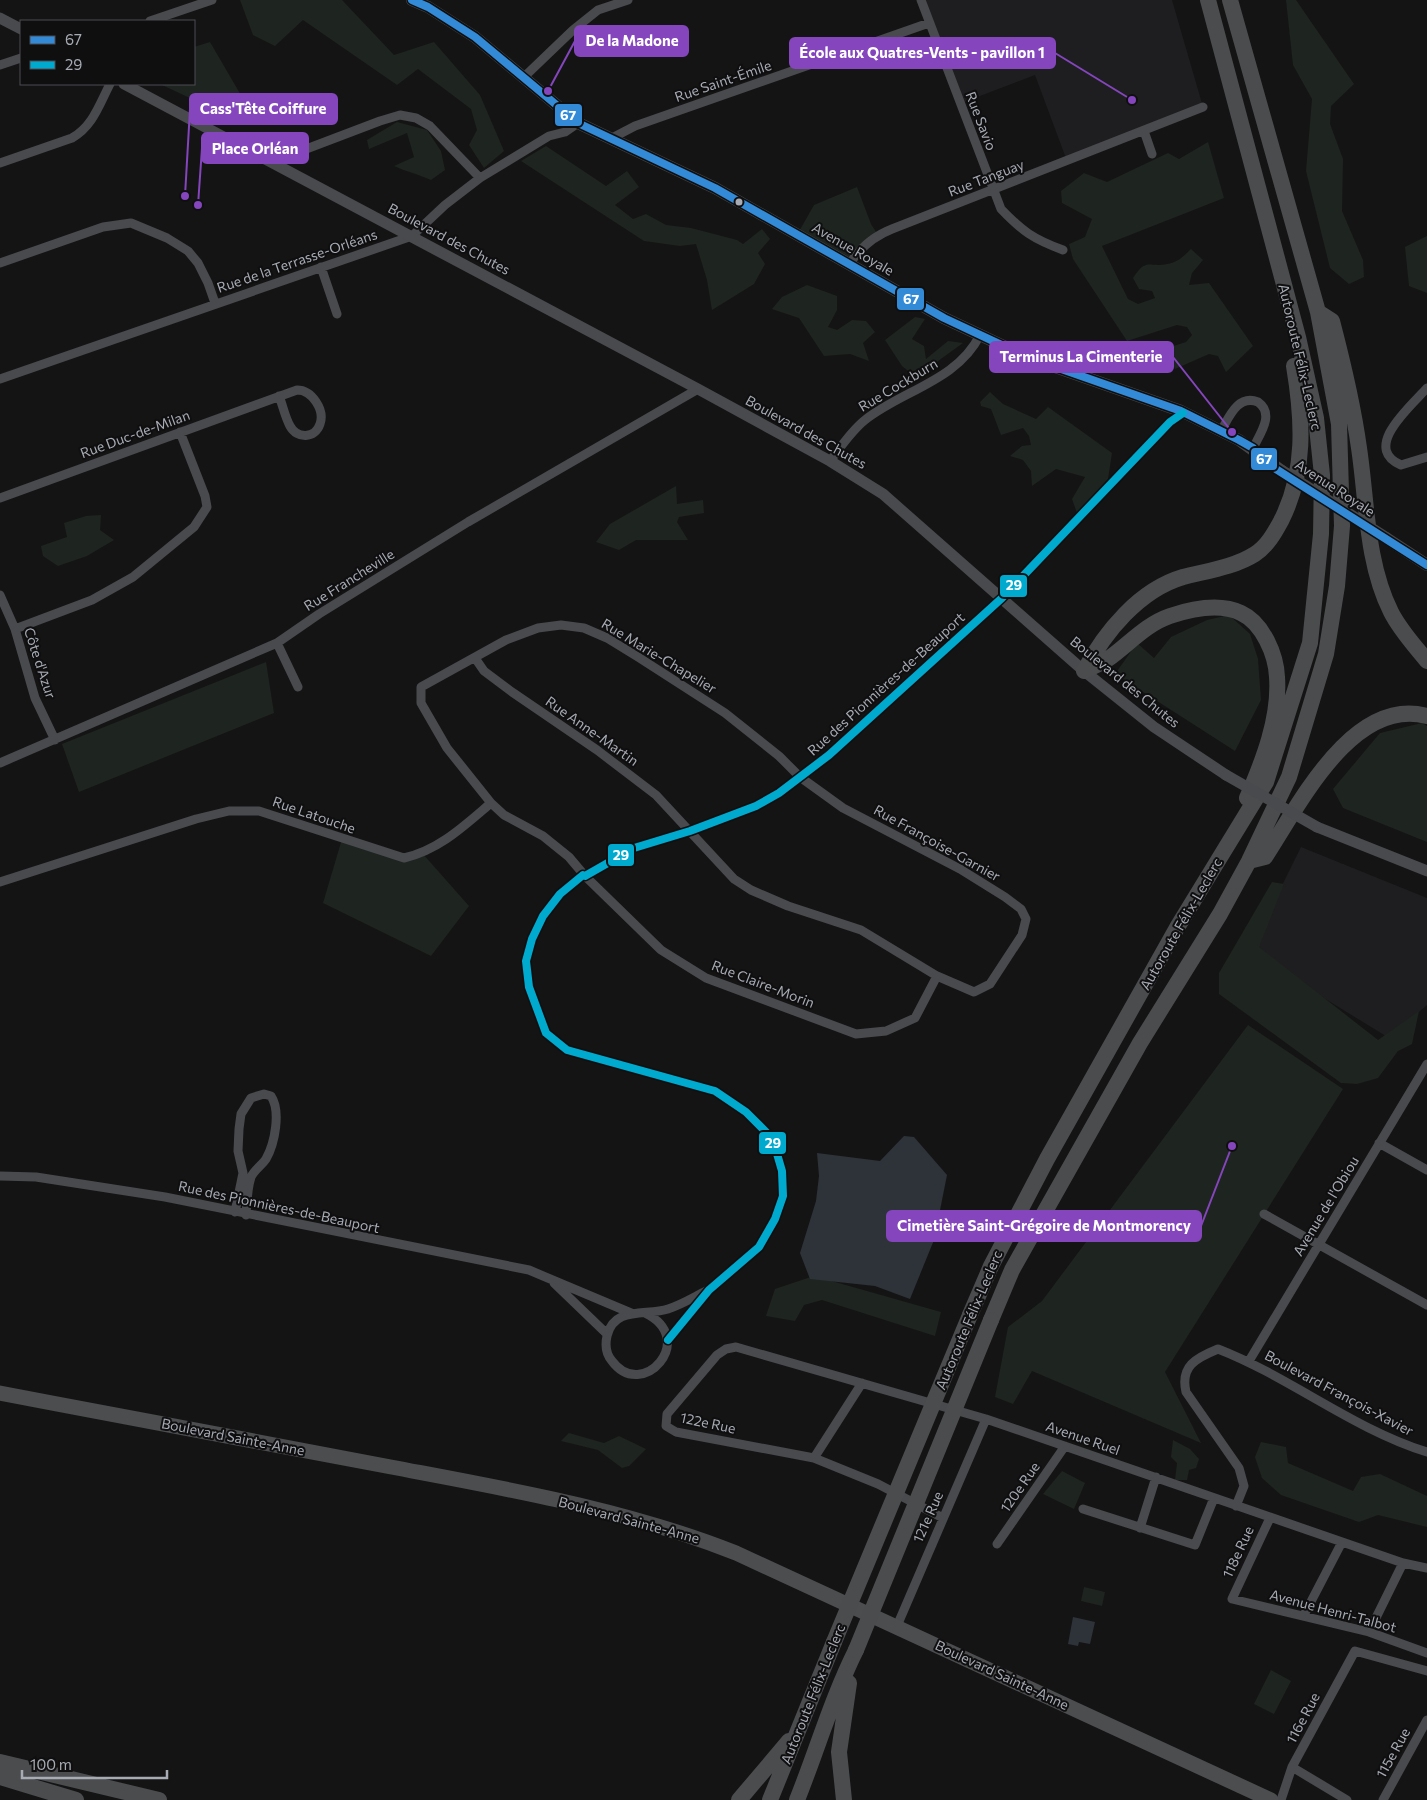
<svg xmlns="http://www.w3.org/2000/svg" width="1427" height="1800" viewBox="0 0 1427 1800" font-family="Commissioner,sans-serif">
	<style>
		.built { fill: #1e1e20 }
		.green { fill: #1e241f }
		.water { fill: #2d3338 }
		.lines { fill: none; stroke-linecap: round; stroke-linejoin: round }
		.minor { stroke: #494a4d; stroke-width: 9 }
		.tertiary { stroke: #494a4d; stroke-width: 11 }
		.secondary { stroke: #48484b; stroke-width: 12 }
		.primary { stroke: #4c4d4f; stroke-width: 15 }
		.motorway { stroke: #4b4c4e; stroke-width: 16 }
		.tertiary-bridge { stroke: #494a4d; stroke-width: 11 }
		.secondary-bridge { stroke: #48484b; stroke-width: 12 }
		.motorway-bridge { stroke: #4b4c4e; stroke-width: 16 }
		.bus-1-casing { stroke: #0f0f10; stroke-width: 11 }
		.bus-2-casing { stroke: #0f0f10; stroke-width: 11 }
		.bus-1 { stroke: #338bd7; stroke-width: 8 }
		.bus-2 { stroke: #00a9ce; stroke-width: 8 }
		.bus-dot { fill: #a7abb4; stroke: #0f0f10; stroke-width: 2 }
		.labels { text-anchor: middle; stroke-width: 4; stroke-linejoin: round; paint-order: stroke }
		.street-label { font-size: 14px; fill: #a7abb4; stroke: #0f0f10 }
		.leader { fill: none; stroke: #8445bd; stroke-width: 2 }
		.callout-dot { fill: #8445bd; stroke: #0f0f10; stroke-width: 2 }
		.callout { fill: #8445bd; stroke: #8445bd; stroke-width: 2 }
		.callout-label { font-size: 15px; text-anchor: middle; font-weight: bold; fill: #fff }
		.line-badge { stroke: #0f0f10; stroke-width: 2 }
		.badge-label { font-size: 14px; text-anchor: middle; font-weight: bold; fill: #fff }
	</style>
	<rect width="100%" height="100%" fill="#141415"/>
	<path class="built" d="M921,0h251l31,107 -136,54 -32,-86 -76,29z
		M1301,847l126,51v107l-38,33 -140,-86z"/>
	<path class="green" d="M240,0h102l52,55 40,-13 46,53 24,56 -20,17 -15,-23 8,-15 -6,-21 -53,-40 -21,16 -94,-65 -28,26 -22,-11z
		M1286,0h10l58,84 -23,22 -1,18 13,35 -1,52 21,49 1,17 -15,7 -19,-16 -24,-97 6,-72 -19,-34z
		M210,42l32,55 -18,17 -64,-30h34v-37z
		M397,122l30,8 14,21 4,19 -14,10c-13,-6 -24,-8 -37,-14l20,-9 -7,-24 -38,16 -2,-9z
		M1208,142l16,56 -122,48 26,53 10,5 17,-6 -3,-7 -13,-2 -6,-11c14,-21 15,-10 34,-14 10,-1 17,-8 24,-15l12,11 -11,13 -3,12 20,-2 44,63 -27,26 -8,-16 -9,-2 -34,15 -8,-21 19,-6 6,-7 -5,-8 -10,-2 -50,16 -54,-82 -4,-15 16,-7 7,-18 -30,-16 -1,-12 23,-18 23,9 61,-29 11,6z
		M546,146l60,40 21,-15 12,16 -24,18 18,14 13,-5 20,11 25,3 46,12 6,4 19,-15 8,10 -12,14 7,11 -11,20 -42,26 -5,-30 -11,-36 -16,2 -36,-5 -123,-80z
		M857,187l14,37 7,11 -29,30 -52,-30 17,-30z
		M1427,236v57l-18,-7 -4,-39z
		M807,285l30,11v14l-9,17 9,3 15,-10 14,1 9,11 -12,11 6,18 -19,-7 -26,2 -25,-38 -27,-9 10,-12z
		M915,317l10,2 -13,20 12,7 2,13 22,-18 15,2 -47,34 -14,-11 -17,-26z
		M990,392l13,12 33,15 12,-12 64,46 -4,26 -31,34 -5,-14 13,-22 -29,-8 -24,17 -1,-15 -8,-11 -13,-4 12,-10 9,-1 -2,-9 -6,-8 -22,7 -10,-26 -10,-3 -1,-4z
		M676,486l1,18 26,-4 1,13 -25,4 -2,5 11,18h-52l-17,10 -23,-8 14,-18z
		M101,515l-1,15 14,10 -27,16 -29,10 -15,-10 -2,-10 26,-9 -3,-14 22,-7z
		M1229,615l21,19 8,25 3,41 -26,51 -120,-77 22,-31 17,15 17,-21 36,-17z
		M266,662l8,51 -195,79 -17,-48z
		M1422,723l5,3v116l-84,-34 -10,-19 47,-56z
		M342,839l61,19 20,-4 46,52 -38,50 -108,-53z
		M1272,882l12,2 -25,63 119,93 41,-29 -7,33 -14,7 -20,27 -21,6 -16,-1 -122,-89v-21z
		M1248,1025l95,64 -178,283 36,71 -169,-72 -19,33 -18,-7 13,-70 34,-26z
		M814,1276l127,36 -6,24 -113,-36 -18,5 -9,16 -29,-5 9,-27z
		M569,1433l35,10 15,-7 27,13 -17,17 -7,2 -24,-18 -37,-9z
		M1173,1440l17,9 9,10 -3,9 -7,2 -2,10h-12l2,-17 -6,-6z
		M1261,1442l25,5 2,16 65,28 8,-14 19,-3 47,22v31l-49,-12 -19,7 -78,-27 -19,-17 -7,-21z
		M1062,1471l23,12 -11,26 -31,-15z
		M1084,1587l21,5 -3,14 -21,-5z
		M1271,1670l20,11 -17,33 -20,-10z"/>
	<path class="water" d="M904,1136l10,1 33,38 -13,65 -24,59 -35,-13 -65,-7 -10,-26 16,-52 3,-25 -2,-23 63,8z
		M1073,1617l22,5 -5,22 -11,-2 -1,4 -10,-2z"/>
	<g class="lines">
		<path class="minor" d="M921,0l80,209c21,22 32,30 62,41
			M150,21l62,-21
			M0,65l21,-7
			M524,77l49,-47 25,-20 30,-10
			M1144,131l8,23
			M612,138l23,-12 294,-103
			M272,162l108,-41 20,-6 16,3 14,8 50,52
			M0,163l72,-25c21,-12 27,-33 38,-54
			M0,263l103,-36 28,-4 36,15 21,13 10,12 10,20 7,20
			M849,265c10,-16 25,-29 43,-36l311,-122
			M321,267l16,47
			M0,379l412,-143 33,-31 35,-27 69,-42 16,-4 13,-9
			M1427,388c-16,18 -66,60 -26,77l26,-8
			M1221,431c8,-14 17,-37 37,-29 17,12 2,32 -5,46
			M830,461c11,-14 21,-30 35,-41 38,-30 92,-39 115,-85
			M0,498l297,-108c15,0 28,20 23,34 -5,15 -23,15 -30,2 -5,-9 -7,-20 -11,-30
			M0,595l15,34 20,69 20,42
			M15,629l77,-29 41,-23 61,-50 13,-20 -2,-11 -25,-64
			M277,643l21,44
			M475,658l9,13 28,21 85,58 59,45 78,84 17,11 37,16 73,24 76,46 37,16 16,-8 32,-49 4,-16 -5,-10 -16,-12 -45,-28 -117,-61 -43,-31 -21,-21 -54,-43 -87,-56 -31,-19 -23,-10 -23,-3 -23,3 -32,12 -85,47v16l26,45 44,55 13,12 39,21 26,21 16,19 76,74 45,28 150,56 30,-3 29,-13 22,-42
			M0,763l277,-120 42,-29 149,-92 230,-133
			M0,882l196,-63 33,-8h30l145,47c35,-8 60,-32 87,-55
			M1379,1143l48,27
			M0,1176l36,1 129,20 364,73 102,43
			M235,1212l8,-39 -5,-22 1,-22 2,-15 10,-16 13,-4 7,2c10,15 4,47 -5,63 -4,6 -12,11 -15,18 -4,12 -4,25 -5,38
			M1264,1214l163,91
			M554,1283l53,51
			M645,1313c54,26 -3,89 -33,48 -6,-7 -7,-16 -5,-25 7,-30 39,-20 61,-27 13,-4 26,-12 38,-18
			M668,1340l41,-50 50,-43 16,-28 8,-23 -1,-25 -7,-24 -8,-14 -21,-21 -31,-21 -148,-41 -21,-17 -17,-46 -3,-26 6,-22 11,-23 17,-22 23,-19 2,1 49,-28 56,-17 66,-25 23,-13 50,-38 173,-157 168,-176 13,-9
			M1249,1361l178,-297
			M814,1458l48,-75
			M1236,1506l8,-20 -5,-18 -53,-76c-6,-26 10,-34 32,-43 72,28 135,80 209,103
			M1083,1509l112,36 19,-47
			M943,1518l-65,-34 -64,-26 -138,-26 -10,-6 1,-12 50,-59 9,-6 10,-2 250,72 417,144 24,5
			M1270,1518l-38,81 137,33 58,21
			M1140,1528l16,-51
			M997,1544l68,-98
			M1304,1615l38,-73
			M897,1626l89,-207
			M1369,1632l34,-69
			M1292,1767l55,33
			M1281,1800l11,-33 63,-116 72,20
			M1383,1800l44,-80"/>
		<path class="tertiary" d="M0,18l21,11
			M124,84l574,305 132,72 53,33 201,177 70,56 72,48
			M1317,827l110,44"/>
		<path class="secondary" d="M412,0l16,7 47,30 103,86 137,65 229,130 83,39 154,54 58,29 43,31
			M1386,538l41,27"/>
		<path class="primary" d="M0,1393c130,25 260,49 391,74 116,22 234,42 345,86l535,247"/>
		<path class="motorway" d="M1318,312l14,9c11,42 21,83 27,127 8,53 7,114 32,164 9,18 23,33 36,49
			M1084,671c21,-39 55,-81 99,-94 23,-6 52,-10 72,-23 12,-8 19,-20 26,-33 25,-49 22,-101 13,-155
			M1084,671c8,-4 16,-7 24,-12 20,-14 38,-35 62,-43 21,-7 50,-13 71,-3 22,10 35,42 36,64 3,41 -14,84 -30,121
			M1249,861l16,-4c33,-50 87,-161 162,-141
			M970,1315l21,-49 56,-107 131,-233 88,-144 44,-139 11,-109 1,-59 -6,-57 -18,-81 -90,-337
			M991,1320l21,-50 128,-227 80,-129 29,-53 40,-84 37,-123 11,-68 5,-60 -3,-102 -21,-112 -88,-312
			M0,1762l159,38
			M0,1777l76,23
			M739,1800l50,-59
			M770,1800l64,-158
			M797,1800c20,-50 35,-102 59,-150
			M844,1800l-5,-48 10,-69"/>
		<path class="tertiary-bridge" d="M1226,775l91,52"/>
		<path class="secondary-bridge" d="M1282,471l104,67"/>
		<path class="motorway-bridge" d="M834,1642l136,-327
			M856,1650l135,-330"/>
		<g class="bus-1-casing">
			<path id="bus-1" d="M412,0l16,7 47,30 103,86 137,65 229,130 83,39 154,54 58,29 14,8 18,18 156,99"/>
		</g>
		<g class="bus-2-casing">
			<path id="bus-2" d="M668,1340l41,-50 50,-43 16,-28 8,-23 -1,-25 -7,-24 -8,-14 -21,-21 -31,-21 -148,-41 -21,-17 -17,-46 -3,-26 6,-22 11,-23 17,-22 23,-19 2,1 49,-28 56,-17 66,-25 23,-13 50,-38 173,-157 168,-176 13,-9"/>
		</g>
		<use href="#bus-1" class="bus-1"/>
		<use href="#bus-2" class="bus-2"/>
	</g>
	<circle class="bus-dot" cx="739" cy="202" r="4.5"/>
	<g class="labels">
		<g class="street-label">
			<text transform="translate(723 81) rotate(-19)" y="5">Rue Saint-Émile</text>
			<text transform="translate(981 121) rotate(69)" y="5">Rue Savio</text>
			<text transform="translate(986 178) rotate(-21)" y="5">Rue Tanguay</text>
			<text transform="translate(449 239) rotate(28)" y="5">Boulevard des Chutes</text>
			<text transform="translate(853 249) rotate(30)" y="5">Avenue Royale</text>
			<text transform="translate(297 261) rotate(-19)" y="5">Rue de la Terrasse-Orléans</text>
			<text transform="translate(1300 357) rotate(77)" y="5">Autoroute Félix-Leclerc</text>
			<text transform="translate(898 385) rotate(-31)" y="5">Rue Cockburn</text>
			<text transform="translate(806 432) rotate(29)" y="5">Boulevard des Chutes</text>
			<text transform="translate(135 434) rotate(-20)" y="5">Rue Duc-de-Milan</text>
			<text transform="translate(1335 488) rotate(33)" y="5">Avenue Royale</text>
			<text transform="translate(349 580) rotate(-32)" y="5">Rue Francheville</text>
			<text transform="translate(659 656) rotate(31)" y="5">Rue Marie-Chapelier</text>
			<text transform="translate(40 663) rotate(72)" y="5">Côte d'Azur</text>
			<text transform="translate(1125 682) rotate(39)" y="5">Boulevard des Chutes</text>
			<text transform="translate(886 684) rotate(-42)" y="5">Rue des Pionnières-de-Beauport</text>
			<text transform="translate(592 731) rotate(35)" y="5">Rue Anne-Martin</text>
			<text transform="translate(314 815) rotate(19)" y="5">Rue Latouche</text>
			<text transform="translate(937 843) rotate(29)" y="5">Rue Françoise-Garnier</text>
			<text transform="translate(1181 924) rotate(-60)" y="5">Autoroute Félix-Leclerc</text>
			<text transform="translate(763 984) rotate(21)" y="5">Rue Claire-Morin</text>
			<text transform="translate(1326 1206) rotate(-59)" y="5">Avenue de l'Obiou</text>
			<text transform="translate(279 1207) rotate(12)" y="5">Rue des Pionnières-de-Beauport</text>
			<text transform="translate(969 1320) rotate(-67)" y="5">Autoroute Félix-Leclerc</text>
			<text transform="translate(1339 1393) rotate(28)" y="5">Boulevard François-Xavier</text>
			<text transform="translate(708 1423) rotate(12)" y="5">122e Rue</text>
			<text transform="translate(233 1437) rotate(11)" y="5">Boulevard Sainte-Anne</text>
			<text transform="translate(1083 1438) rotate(19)" y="5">Avenue Ruel</text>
			<text transform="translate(1020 1487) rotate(-55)" y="5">120e Rue</text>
			<text transform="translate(928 1517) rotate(-66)" y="5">121e Rue</text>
			<text transform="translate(629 1520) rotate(15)" y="5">Boulevard Sainte-Anne</text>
			<text transform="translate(1238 1552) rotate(-65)" y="5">118e Rue</text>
			<text transform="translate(1333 1611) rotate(15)" y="5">Avenue Henri-Talbot</text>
			<text transform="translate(1002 1675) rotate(25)" y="5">Boulevard Sainte-Anne</text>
			<text transform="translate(813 1694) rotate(-68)" y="5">Autoroute Félix-Leclerc</text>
			<text transform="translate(1303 1718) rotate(-62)" y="5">116e Rue</text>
			<text transform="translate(1393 1753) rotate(-61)" y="5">115e Rue</text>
		</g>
	</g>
	<path class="leader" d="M548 91L575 41M1132 100L1055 53M185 196L190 109M198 205L202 148M1232 432L1173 357M1232 1146L1201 1226"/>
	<g class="callout-dot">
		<circle cx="548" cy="91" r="5"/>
		<circle cx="1132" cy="100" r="5"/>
		<circle cx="185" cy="196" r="5"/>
		<circle cx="198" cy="205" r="5"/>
		<circle cx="1232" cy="432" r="5"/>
		<circle cx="1232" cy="1146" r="5"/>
	</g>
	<g class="callout">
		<rect x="575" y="26" width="113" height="30" rx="5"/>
		<rect x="790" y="38" width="265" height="30" rx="5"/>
		<rect x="190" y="94" width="147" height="30" rx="5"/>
		<rect x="202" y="133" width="106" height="30" rx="5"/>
		<rect x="990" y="342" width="183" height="30" rx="5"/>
		<rect x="887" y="1211" width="314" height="30" rx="5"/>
	</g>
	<g class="callout-label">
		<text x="632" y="46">De la Madone</text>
		<text x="922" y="58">École aux Quatres-Vents - pavillon 1</text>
		<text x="263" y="114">Cass'Tête Coiffure</text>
		<text x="255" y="154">Place Orléan</text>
		<text x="1081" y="362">Terminus La Cimenterie</text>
		<text x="1044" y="1231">Cimetière Saint-Grégoire de Montmorency</text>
	</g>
	<g class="line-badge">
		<rect x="554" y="103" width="29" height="24" rx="5" fill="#338bd7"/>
		<rect x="896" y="287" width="29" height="24" rx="5" fill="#338bd7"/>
		<rect x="1250" y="447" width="28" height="24" rx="5" fill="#338bd7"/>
		<rect x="999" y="574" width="29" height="24" rx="5" fill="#00a9ce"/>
		<rect x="607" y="843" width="28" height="24" rx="5" fill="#00a9ce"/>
		<rect x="758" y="1131" width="29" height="24" rx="5" fill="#00a9ce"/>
	</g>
	<g class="badge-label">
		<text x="568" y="120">67</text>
		<text x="911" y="304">67</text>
		<text x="1264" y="464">67</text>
		<text x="1014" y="590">29</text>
		<text x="621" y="860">29</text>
		<text x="773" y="1148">29</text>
	</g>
	<rect x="20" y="20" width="175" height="65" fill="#0f0f10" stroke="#4c4d52"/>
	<rect x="30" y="36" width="25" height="8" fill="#338bd7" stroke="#4c4d52"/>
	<text x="65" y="45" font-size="15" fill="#a7abb4">67</text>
	<rect x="30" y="61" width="25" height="8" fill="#00a9ce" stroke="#4c4d52"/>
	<text x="65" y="70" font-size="15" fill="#a7abb4">29</text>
	<path d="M22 1770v8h145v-8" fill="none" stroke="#a7abb4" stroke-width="2.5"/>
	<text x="30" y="1770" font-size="15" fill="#a7abb4" stroke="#0f0f10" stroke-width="4" paint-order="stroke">100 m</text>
</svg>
